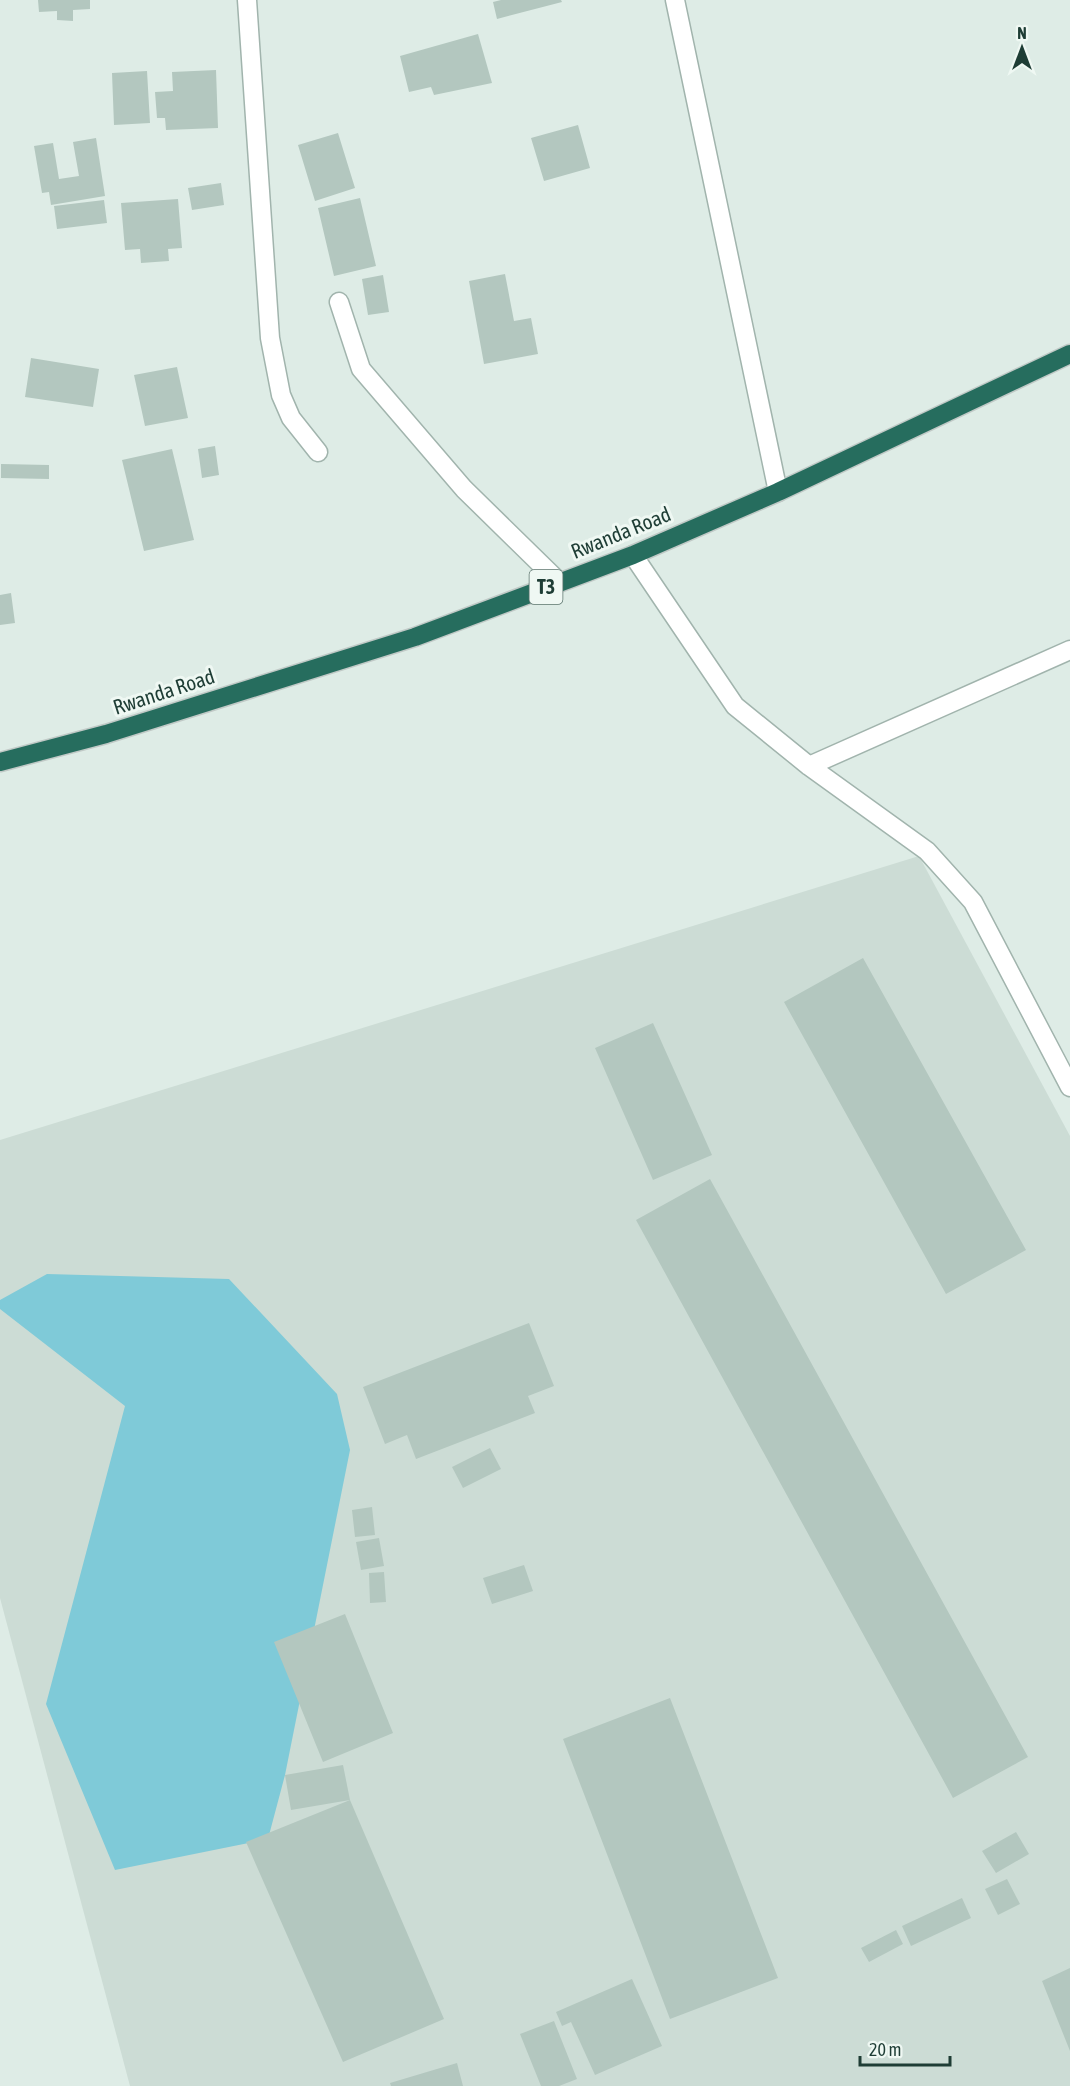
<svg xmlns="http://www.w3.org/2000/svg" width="1070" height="2086" viewBox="0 0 1070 2086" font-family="'Asap Condensed',sans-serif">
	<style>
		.built { fill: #ccdcd5 }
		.water { fill: #7fcad8 }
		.building { fill: #b3c7bf }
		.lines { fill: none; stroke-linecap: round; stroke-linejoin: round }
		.minor-casing { stroke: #a1b4ad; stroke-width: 21 }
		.highway-casing { stroke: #c0c9c6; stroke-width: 21 }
		.minor { stroke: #fff; stroke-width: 18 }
		.highway { stroke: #266d5e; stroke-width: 18 }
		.labels { text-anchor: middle; stroke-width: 6; stroke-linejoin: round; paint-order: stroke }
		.shield { fill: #eff8f3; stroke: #5d756e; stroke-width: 1.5 }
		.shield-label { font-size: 20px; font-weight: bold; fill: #1e3d35 }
		.street-label { font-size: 21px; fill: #1e3d35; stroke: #eff8f3 }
	</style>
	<rect width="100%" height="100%" fill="#deece6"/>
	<path class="built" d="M919,856l151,280v950h-940l-130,-488v-458z"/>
	<path class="water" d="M47,1274l182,5 108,115 13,56 -65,325 -17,64 -153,31 -69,-166 79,-298 -125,-97v-9z"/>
	<path class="building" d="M38,0h52v9l-17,1v11l-16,-1v-9l-18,1z
		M501,0h60l1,2 -65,17 -4,-17z
		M478,34l14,49 -58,12 -3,-8 -22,5 -9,-36z
		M216,70l2,58 -52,2 -1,-12h-8l-2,-26 18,-1 -1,-19z
		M147,71l3,52 -36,2 -2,-52z
		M578,125l12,43 -46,13 -13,-43z
		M338,133l17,55 -40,13 -17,-56z
		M96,138l9,58 -54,9 -2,-13 -7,1 -8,-47 19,-3 6,36 20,-3 -6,-34z
		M221,183l3,22 -32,5 -4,-22z
		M360,198l16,68 -42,10 -16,-68z
		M178,199l4,49 -14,1 1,12 -28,2 -1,-14 -15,1 -4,-47z
		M104,200l3,23 -50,6 -3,-23z
		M505,274l9,47 17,-3 7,36 -54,10 -15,-83z
		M383,275l6,37 -21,3 -6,-36z
		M31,358l68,11 -6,38 -68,-10z
		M177,367l11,51 -43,8 -11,-51z
		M215,446l4,29 -17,3 -4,-29z
		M172,449l22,91 -50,11 -22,-91z
		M1,464l48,1v14l-48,-1z
		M11,593l4,30 -15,2v-30z
		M863,958l163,292 -80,44 -162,-292z
		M653,1023l59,132 -59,25 -58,-132z
		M710,1179l318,578 -75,41 -317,-578z
		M529,1323l25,63 -26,10 7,17 -119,46 -9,-24 -22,9 -22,-57z
		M490,1448l11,21 -38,19 -11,-21z
		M372,1507l3,28 -20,2 -3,-27z
		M379,1538l5,28 -23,4 -5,-28z
		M524,1565l9,26 -41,13 -9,-26z
		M384,1572l2,30 -16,1 -1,-30z
		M345,1614l48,119 -70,29 -49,-120z
		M670,1698l108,280 -108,41 -107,-280z
		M343,1765l7,35 -59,10 -6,-35z
		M350,1800l94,219 -101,43 -97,-220z
		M1016,1832l13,22 -33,19 -14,-22z
		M1007,1879l13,25 -22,11 -13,-26z
		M962,1898l9,20 -60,28 -9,-20z
		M896,1930l7,14 -34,18 -8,-14z
		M1070,1968v83l-28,-70z
		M632,1979l30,67 -67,29 -24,-53 -9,4 -6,-14z
		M554,2021l23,58 -18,7h-18l-21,-52z
		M457,2063l6,23h-72l-1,-3z"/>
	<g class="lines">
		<g class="minor-casing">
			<path id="minor" d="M247,0l23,338 11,57 10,23 27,34
				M675,0l103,492
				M339,302l22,67 103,120 95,93
				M633,555l102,151 74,60 118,85 46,51 97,185
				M809,766l261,-116"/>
		</g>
		<g class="highway-casing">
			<path id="highway" d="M0,762l106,-28 309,-97 218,-82 145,-63 292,-138"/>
		</g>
		<use href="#minor" class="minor"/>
		<use href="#highway" class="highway"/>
	</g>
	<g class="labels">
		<rect class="shield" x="529.5" y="570" width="33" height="34" rx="4.5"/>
		<g class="shield-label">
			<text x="546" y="594">T3</text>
		</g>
		<g class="street-label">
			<text transform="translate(621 533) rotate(-22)" y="7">Rwanda Road</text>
			<text transform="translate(164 692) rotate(-18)" y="7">Rwanda Road</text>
		</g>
	</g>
	<g transform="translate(1022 48)" stroke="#eff8f3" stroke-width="4.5" paint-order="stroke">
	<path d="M0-4.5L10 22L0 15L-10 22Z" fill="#1e3d35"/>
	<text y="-9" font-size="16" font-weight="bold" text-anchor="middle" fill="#1e3d35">N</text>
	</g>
	<path d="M860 2056v9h90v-9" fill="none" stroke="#1e3d35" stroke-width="3"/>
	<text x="869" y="2056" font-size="18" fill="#1e3d35" stroke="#eff8f3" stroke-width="4.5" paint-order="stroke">20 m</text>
</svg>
